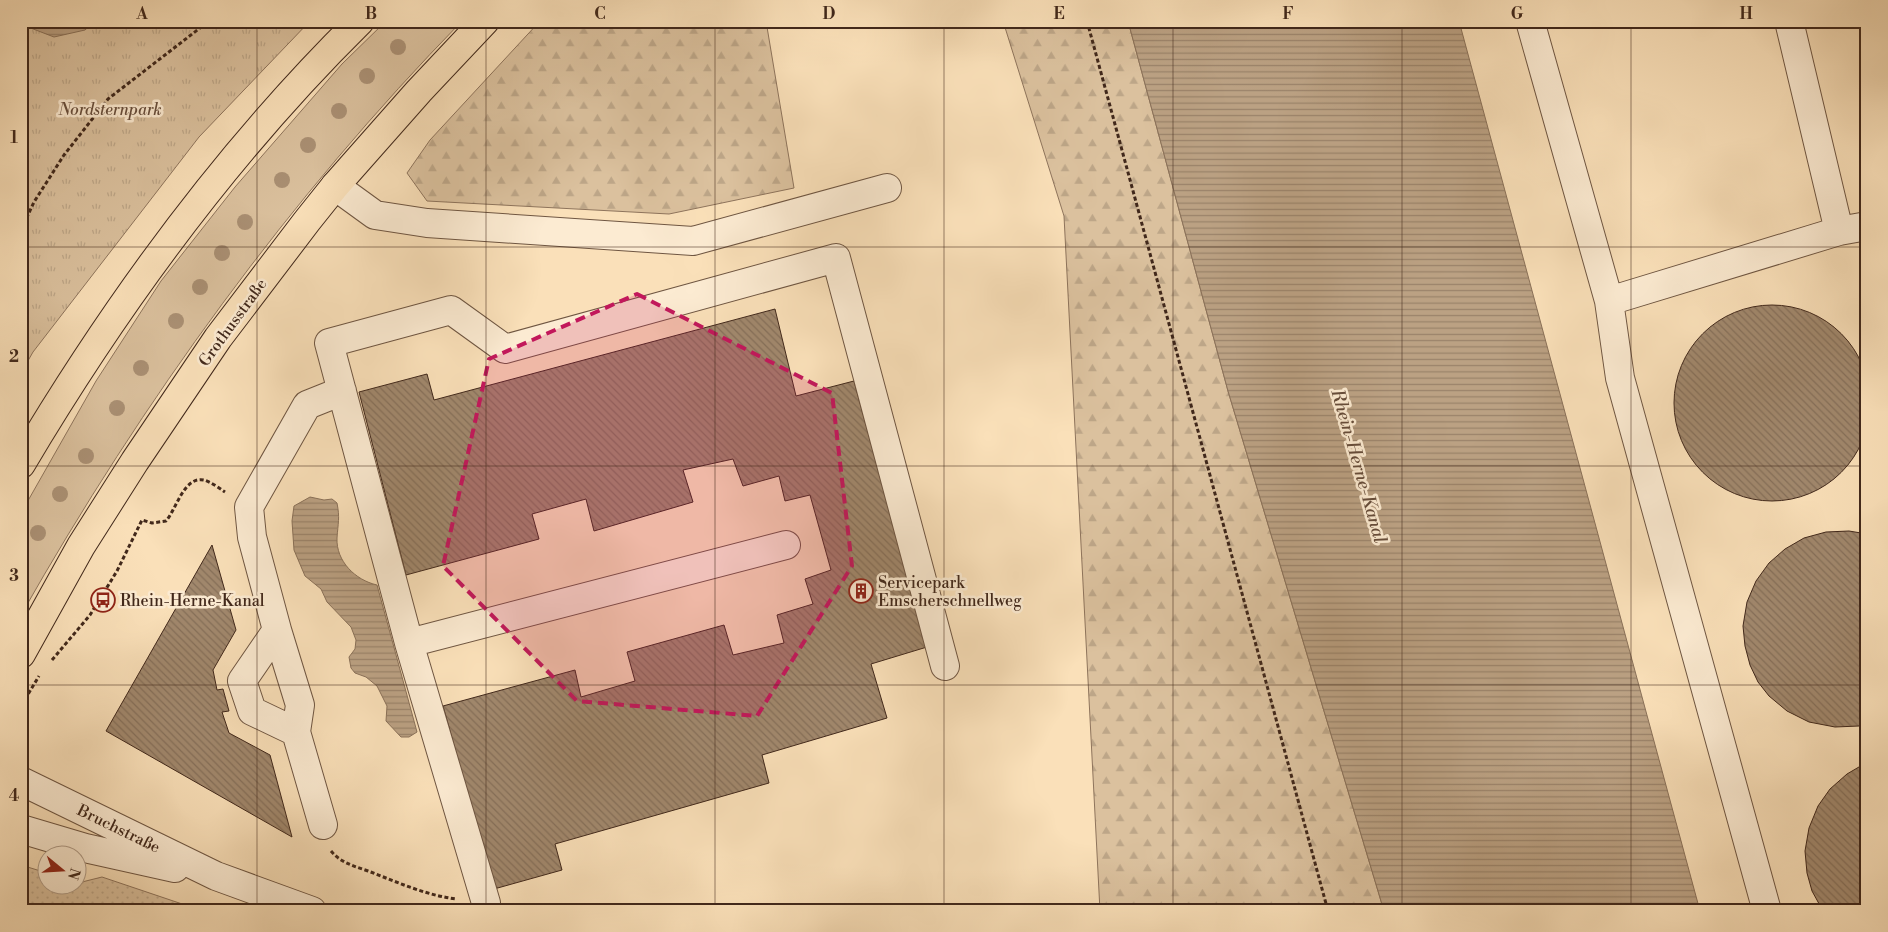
<svg xmlns="http://www.w3.org/2000/svg" width="1888" height="932" viewBox="0 0 1888 932" font-family="'Libre Bodoni',serif">
	<style>
		.grass { fill: #dbc19e; stroke: #8e745c }
		.forest { fill: url(#forest-firs); stroke: #8e745c }
		.park { fill: url(#park-tufts); stroke: #8e745c }
		.garden { fill: url(#garden-dots); stroke: #8e745c }
		.water { fill: url(#water-rules); stroke: #8a7159 }
		.building { fill: url(#building-back-hatch); stroke: #41281b }
		.lines { fill: none; stroke-linecap: round; stroke-linejoin: round }
		.minor-casing { stroke: #6f5642; stroke-width: 30 }
		.major-casing { stroke: #41281b; stroke-width: 30 }
		.path { stroke: #41281b; stroke-width: 3; stroke-dasharray: 4 2.5; stroke-linecap: butt }
		.minor { stroke: #fcebd2; stroke-width: 28 }
		.major { stroke: #fae0b9; stroke-width: 28 }
		.tree { fill: #aa9074 }
		.marked { fill: #c2185b; fill-opacity: 0.2; stroke: #c2185b; stroke-width: 4; stroke-dasharray: 10 6; stroke-linejoin: round }
		.grid { fill: none; stroke: #41281b; stroke-width: 1; stroke-opacity: 0.55 }
		.labels { text-anchor: middle; stroke-width: 5; stroke-linejoin: round; paint-order: stroke }
		.park-label { font-size: 16px; font-style: italic; fill: #684e3c; stroke: #fcebd2 }
		.street-label { font-size: 16px; fill: #41281b; stroke: #fcebd2 }
		.poi-label { font-size: 16px; fill: #41281b; stroke: #fcebd2; text-anchor: start }
		.water-label { font-size: 18px; font-style: italic; fill: #664c3a; stroke: #fcebd2 }
		.neatline { fill: none; stroke: #41281b; stroke-width: 2 }
		.grid-label { font-size: 16px; text-anchor: middle; font-weight: bold; fill: #41281b }
	</style>
	<defs>
		<pattern id="forest-firs" width="22" height="20" patternUnits="userSpaceOnUse" patternTransform="scale(1.25)"><rect width="22" height="20" fill="#dbc19e"/><path d="M5 1l3.5 6h-7zM16 11l3.5 6h-7z" fill="#bda688"/></pattern>
		<pattern id="park-tufts" width="24" height="20" patternUnits="userSpaceOnUse" patternTransform="scale(1.25)"><rect width="24" height="20" fill="#dbc19e"/><path d="M3 7l-1-3M5 7V3M7 7l1-3M15 17l-1-3M17 17v-4M19 17l1-3" fill="none" stroke="#bda688"/></pattern>
		<pattern id="garden-dots" width="8" height="8" patternUnits="userSpaceOnUse" patternTransform="scale(1.25)"><rect width="8" height="8" fill="#dbc19e"/><path d="M2 2h.1M6 6h.1" fill="none" stroke="#bda688" stroke-width="1.8" stroke-linecap="round"/></pattern>
		<pattern id="water-rules" width="6" height="5" patternUnits="userSpaceOnUse" patternTransform="scale(1.25)"><rect width="6" height="5" fill="#bba183"/><path d="M0 2.5h6" fill="none" stroke="#9a836a"/></pattern>
		<pattern id="building-back-hatch" width="6" height="6" patternUnits="userSpaceOnUse" patternTransform="scale(1.25)"><rect width="6" height="6" fill="#a1886d"/><path d="M-1 5l2 2M0 0l6 6M5-1l2 2" fill="none" stroke="#856f59"/></pattern>
	</defs>
	<rect width="100%" height="100%" fill="#fae0b9"/>
	<filter id="stains"><feTurbulence type="fractalNoise" baseFrequency=".004" numOctaves="4"/><feColorMatrix values="0 0 0 0 .2 0 0 0 0 .09 0 0 0 0 .02 0 0 0 .5 -.17"/></filter>
	<radialGradient id="worn" r=".72"><stop offset=".6" stop-color="#630" stop-opacity="0"/><stop offset="1" stop-color="#630" stop-opacity=".3"/></radialGradient>
	<path class="grass" d="M386,21h76c-173,177 -319,379 -441,594v-102l75,-132 65,-100 74,-94 107,-123z"/>
	<path class="forest" d="M540,21h226l28,167 -125,26 -242,-13 -20,-28 23,-33z
		M1003,21h125l100,370 156,520h-284l-36,-695z"/>
	<path class="park" d="M21,21h289l-111,116 -166,215 -12,21z"/>
	<path class="garden" d="M21,865l26,8 1,11h30v-1l24,-6 101,34h-182z"/>
	<path class="water" d="M21,21h74l-10,9 -31,7 -26,-10z
		M1128,21h331l241,890h-316l-156,-520z
		M310,497l14,3 8,-1 5,4c3,15 1,20 0,35 -1,23 18,42 40,47l40,147 -8,5h-8l-15,-16 1,-15 -10,-20 -11,-9 -11,-4 -4,-5 -2,-11 6,-8 1,-9 -5,-13 -24,-25 -6,-13 -16,-13 -11,-26 -2,-29 2,-15z"/>
	<path class="building" d="M1674 403a98 98 0 1 1 196 0a98 98 0 1 1-196 0Z
		M775,309l21,87 58,-15 73,266 -56,17 16,54 -125,37 7,28 -214,61 7,26 -68,19 -51,-183 132,-36 6,27 54,-16 -8,-29 97,-27 9,30 51,-12 -7,-28 36,-11 -8,-25 26,-9 -21,-75 -25,6 -6,-25 -36,10 -10,-27 -50,11 10,32 -99,29 -8,-32 -54,15 7,25 -133,36 -47,-183 68,-18 7,26z
		M1849,531l18,3v190l-8,2 -24,1 -26,-5 -22,-11 -18,-15 -11,-14 -8,-17 -5,-19 -2,-20 4,-24 9,-21 13,-18 16,-14 19,-11 22,-6z
		M212,545l24,85 -23,40 4,20 6,-1 6,22 -7,1 7,21 41,22 22,82 -186,-106z
		M1864,764h3v147h-44l-11,-20 -5,-18 -2,-22 4,-23 9,-22 12,-17 17,-15z"/>
	<g class="lines">
		<g class="minor-casing">
			<path id="minor" d="M1530,21l79,280 11,77 147,533
				M335,186l40,29 52,8 266,18 194,-53
				M1839,231l28,-5
				M1609,301l230,-70 -50,-210
				M277,630l-25,-93 -3,-30 58,-102 35,-14
				M409,643l377,-98
				M296,732l4,-27 -23,-75 -35,51 10,30 44,21 27,93
				M21,781l195,95 96,35
				M21,829l64,19 90,20
				M484,911l2,-8 -77,-260 -80,-300 122,-33 54,39 331,-91 109,408"/>
		</g>
		<g class="major-casing">
			<path id="major" d="M21,464c95,-160 206,-312 339,-443
				M21,654l60,-108 54,-85 83,-123 89,-117 28,-35 84,-95 66,-70"/>
		</g>
		<path class="path" d="M1087,21l241,890
			M21,230l13,-28 30,-47 44,-56 101,-78
			M52,660l38,-45 27,-44 25,-51 10,3 14,-2c11,-13 18,-45 38,-41 7,2 15,8 21,12
			M21,696h6
			M21,751l4,-9 2,-46 12,-20
			M331,851c10,12 23,15 37,20 29,11 57,24 88,28"/>
		<use href="#minor" class="minor"/>
		<use href="#major" class="major"/>
	</g>
	<g class="tree">
		<circle cx="398" cy="47" r="8"/>
		<circle cx="367" cy="76" r="8"/>
		<circle cx="339" cy="111" r="8"/>
		<circle cx="308" cy="145" r="8"/>
		<circle cx="282" cy="180" r="8"/>
		<circle cx="245" cy="222" r="8"/>
		<circle cx="222" cy="253" r="8"/>
		<circle cx="200" cy="287" r="8"/>
		<circle cx="176" cy="321" r="8"/>
		<circle cx="141" cy="368" r="8"/>
		<circle cx="117" cy="408" r="8"/>
		<circle cx="86" cy="456" r="8"/>
		<circle cx="60" cy="494" r="8"/>
		<circle cx="38" cy="533" r="8"/>
	</g>
	<path class="marked" d="M637,294l195,99 20,173 -95,150 -180,-15 -134,-135 46,-207z"/>
	<path class="grid" d="M257,21v890M486,21v890M715,21v890M944,21v890M1173,21v890M1402,21v890M1631,21v890M21,247h1846M21,466h1846M21,685h1846"/>
	<defs>
		<g id="building-ring" transform="scale(1.25)"><circle r="9.5" fill="#fcebd2" stroke="#8f2418" stroke-width="1.5"/><path d="M-4-6H4V6H1V3H-1V6H-4ZM-2.5-4.3h1.7v1.8h-1.7ZM.8-4.3h1.7v1.8H.8ZM-2.5-1h1.7V.8h-1.7ZM.8-1h1.7V.8H.8Z" fill="#8f2418"/></g>
		<g id="bus-ring" transform="scale(1.25)"><circle r="9.5" fill="#fcebd2" stroke="#8f2418" stroke-width="1.5"/><path d="M-5-6H5V4H4V6H2V4H-2V6H-4V4H-5ZM-3.5-4V0h7V-4ZM-3.5 1.2v1.5H-2V1.2ZM2 1.2v1.5H3.5V1.2Z" fill="#8f2418"/></g>
	</defs>
	<g fill-rule="evenodd">
		<use href="#building-ring" x="861" y="591"/>
		<use href="#bus-ring" x="103" y="600"/>
	</g>
	<g class="labels">
		<g class="park-label">
			<text x="110" y="115">Nordsternpark</text>
		</g>
		<g class="street-label">
			<text transform="translate(232 322) rotate(-54)" y="6">Grothusstraße</text>
			<text transform="translate(119 828) rotate(26)" y="6">Bruchstraße</text>
		</g>
		<g class="poi-label">
			<text x="878" y="588">Servicepark<tspan x="878" dy="18">Emscherschnellweg</tspan></text>
			<text x="120" y="606">Rhein-Herne-Kanal</text>
		</g>
		<g class="water-label">
			<text transform="translate(1359 466) rotate(74)" y="6">Rhein-Herne-Kanal</text>
		</g>
	</g>
	<rect width="1888" height="932" fill="none" stroke="#fae0b9" stroke-width="55"/>
	<g transform="translate(62 870) rotate(108)"><circle r="24" fill="#fcebd2" stroke="#b19d89"/>
	<path d="M0-4L9 19L0 12L-9 19Z" fill="#8f2418"/>
	<text y="-8" font-size="14" font-weight="bold" text-anchor="middle" fill="#41281b">N</text>
	</g>
	<rect x="28" y="28" width="1832" height="876" class="neatline"/>
	<g class="grid-label">
		<text x="142" y="19">A</text>
		<text x="371" y="19">B</text>
		<text x="600" y="19">C</text>
		<text x="829" y="19">D</text>
		<text x="1059" y="19">E</text>
		<text x="1288" y="19">F</text>
		<text x="1517" y="19">G</text>
		<text x="1746" y="19">H</text>
		<text x="14" y="143">1</text>
		<text x="14" y="362">2</text>
		<text x="14" y="581">3</text>
		<text x="14" y="801">4</text>
	</g>
	<rect width="100%" height="100%" filter="url(#stains)"/>
	<rect width="100%" height="100%" fill="url(#worn)"/>
</svg>
